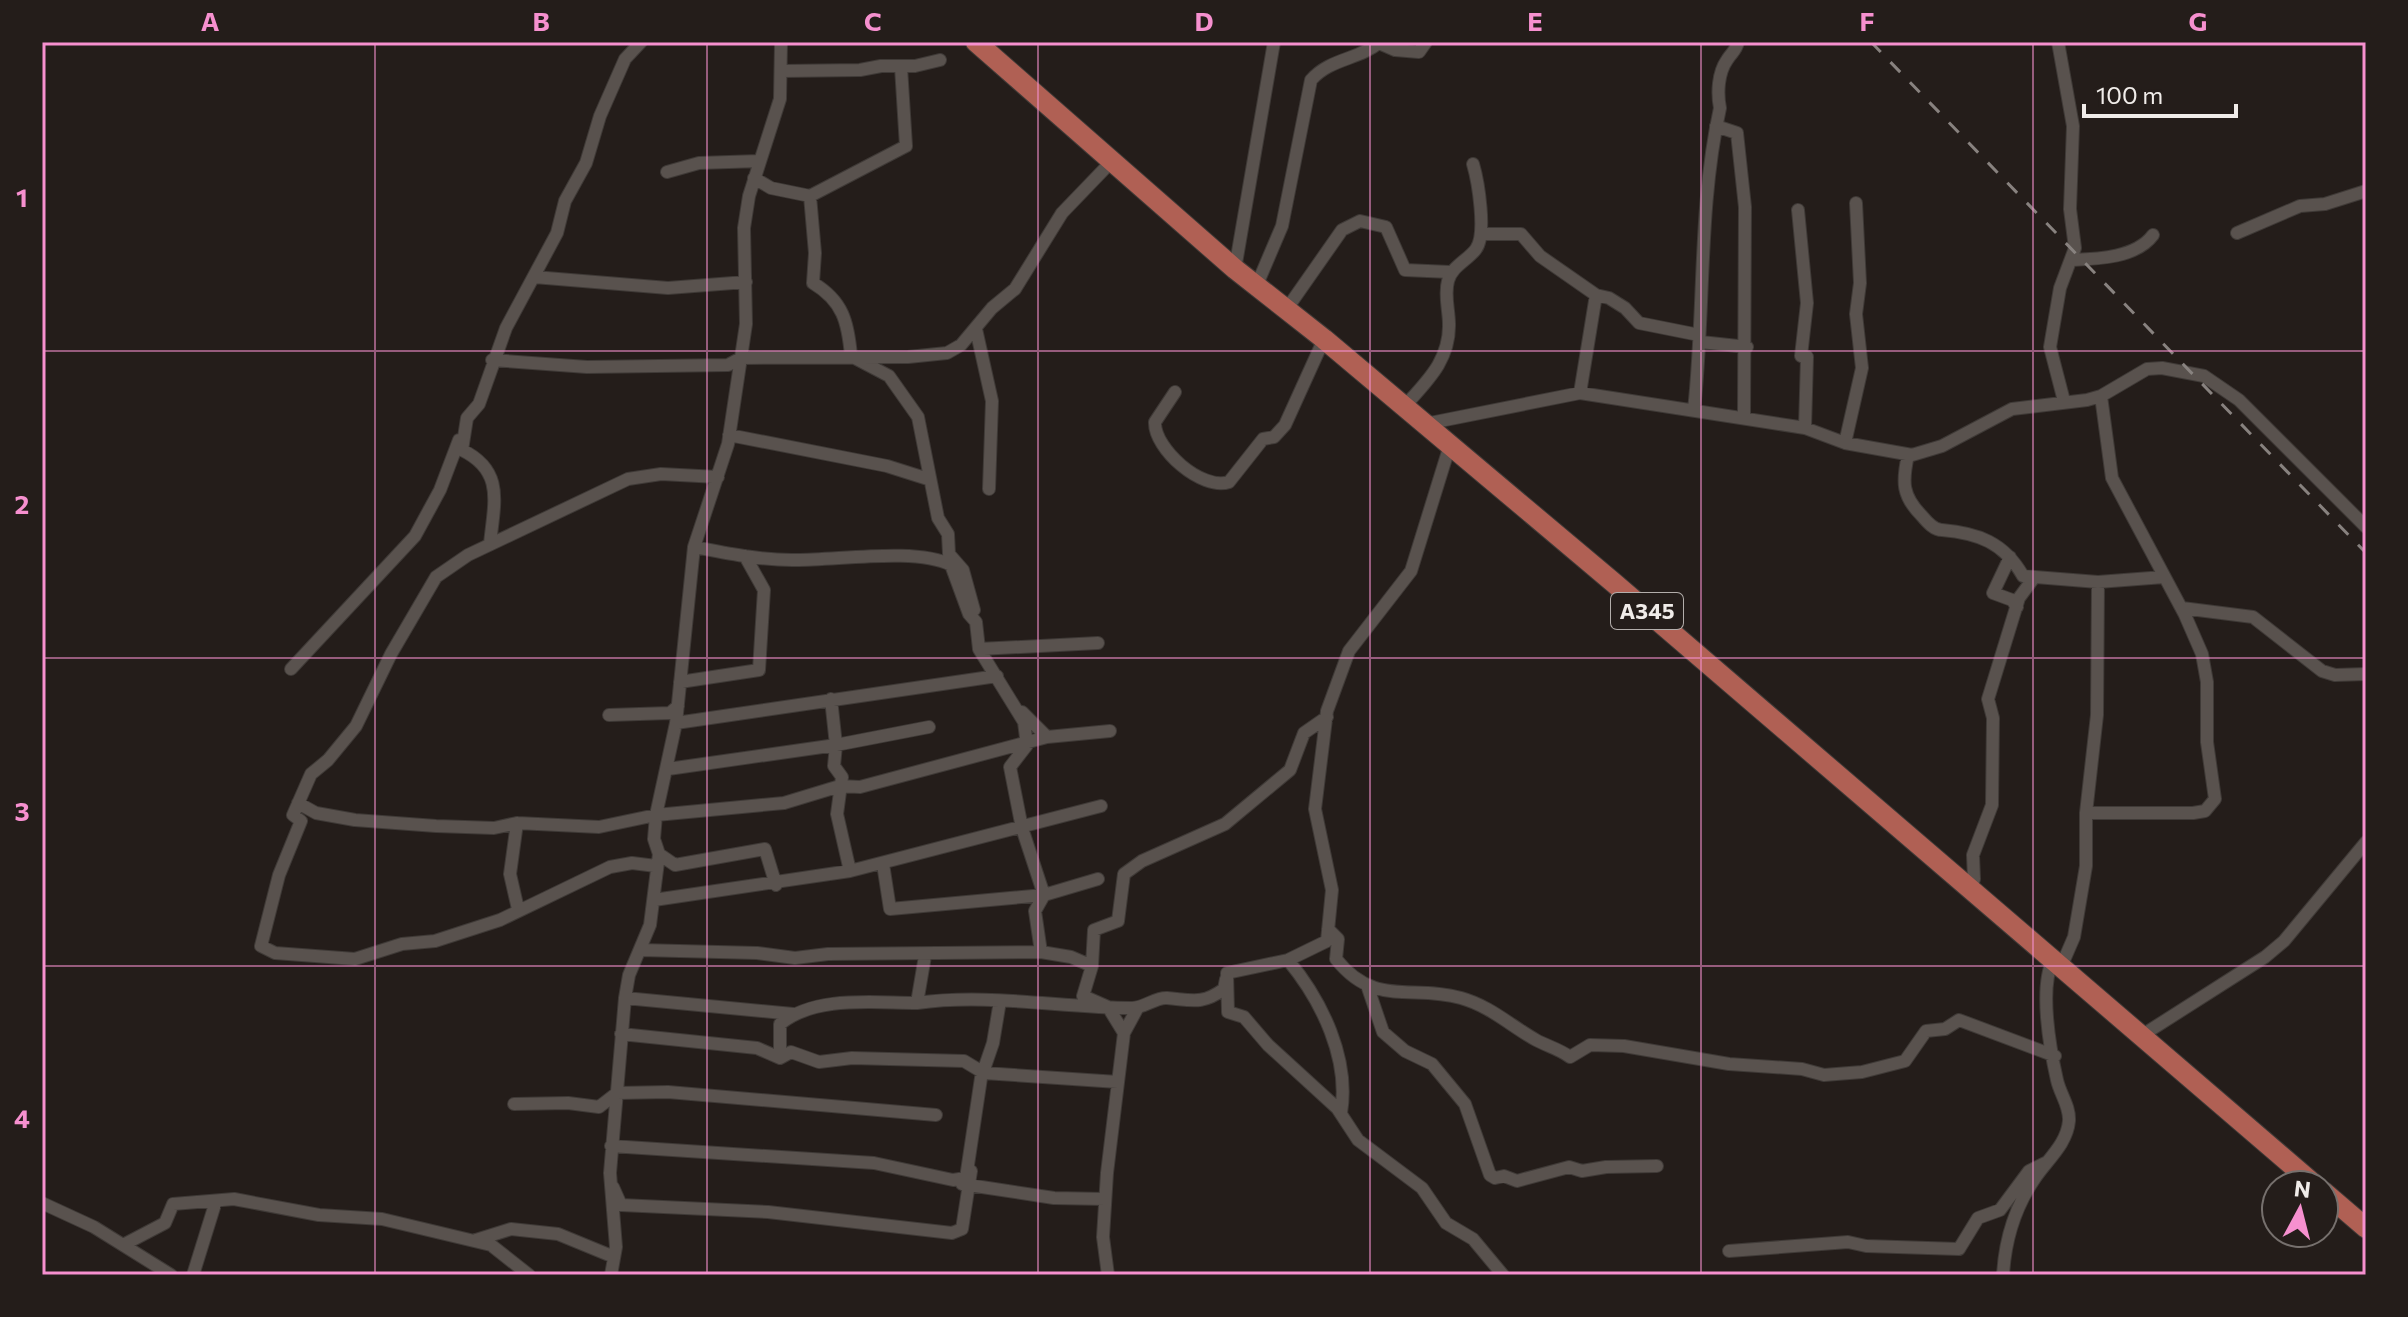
<svg xmlns="http://www.w3.org/2000/svg" width="2408" height="1317" viewBox="0 0 2408 1317" font-family="Commissioner,sans-serif">
	<style>
		.lines { fill: none; stroke-linecap: round; stroke-linejoin: round }
		.minor-casing { stroke: #3f3a37; stroke-width: 14 }
		.trunk-casing { stroke: #3f3a37; stroke-width: 22 }
		.minor { stroke: #59524e; stroke-width: 12 }
		.trunk { stroke: #b06054; stroke-width: 20 }
		.rail { stroke: #88827f; stroke-width: 3; stroke-dasharray: 14 14; stroke-linecap: butt }
		.grid { fill: none; stroke: #f690cf; stroke-width: 2; stroke-opacity: 0.55 }
		.labels { text-anchor: middle; stroke-width: 8; stroke-linejoin: round; paint-order: stroke }
		.shield { fill: #241d1a; stroke: #b3aeab; stroke-width: 2 }
		.shield-label { font-size: 22px; font-weight: bold; fill: #f0ece9 }
		.neatline { fill: none; stroke: #f690cf; stroke-width: 3 }
		.grid-label { font-size: 26px; text-anchor: middle; font-weight: bold; fill: #f690cf }
	</style>
	<rect width="100%" height="100%" fill="#241d1a"/>
	<g class="lines">
		<g class="minor-casing">
			<path id="minor" d="M2058,42l15,84 -3,83 5,39 -15,40 -10,59 14,54
				M1379,43l16,7 24,2 7,-10
				M782,71l78,-1 21,-4h34l25,-6
				M1716,126l21,7 8,74 -1,211
				M667,172l32,-9 60,-2
				M754,178l17,10 39,8 5,57 -2,30c30,18 35,39 38,73l38,20 29,41 20,101 10,16 1,20 14,16 11,40
				M810,196l96,-50 -5,-79
				M1798,210l9,93 -6,53 6,1 -2,71
				M2237,233l63,-27 25,-2 41,-13
				M1481,234h40l19,22 56,39 13,3 16,10 14,15 60,12
				M2071,260c26,-1 65,-2 82,-25
				M1235,269l39,-227
				M534,277l134,11 78,-6
				M1256,287l26,-61 29,-146c19,-22 48,-20 69,-38
				M1286,310l56,-80 18,-9 26,6 19,43 45,2
				M976,329l16,72 -3,88
				M1701,342l46,5
				M492,360l95,7 141,-2 13,-7 167,-1 39,-4 14,-8 31,-37 23,-19 47,-76 51,-53
				M1175,392l-20,30c-1,27 47,69 74,60l34,-43 11,-2 11,-12 39,-86
				M1580,393l16,-98
				M1403,408c23,-26 47,-47 46,-84 0,-14 -5,-29 -1,-43 3,-14 20,-21 28,-32 11,-15 2,-68 -3,-85
				M1694,410c11,-100 4,-202 26,-302 -3,-15 -2,-35 7,-48 5,-8 9,-9 11,-18
				M1425,424l155,-31 225,35 40,15 67,12 30,-9 70,-37 75,-9 14,-4 46,-27 15,-1 42,8 35,24 127,127
				M729,435l158,31 41,13
				M1845,443l17,-75 -6,-54 4,-31 -4,-80
				M1908,455c-6,27 -6,41 14,61 5,6 12,14 20,14 35,3 62,12 81,46l75,6 66,-5
				M490,544c4,-41 15,-73 -28,-94l5,-32 12,-14 27,-76 51,-95 8,-32 21,-38 14,-47 25,-57 16,-17
				M694,547c32,6 65,13 98,13 43,1 123,-13 159,5l18,49 7,8 3,27 45,73 3,23 -17,22 12,61 22,67 -9,16 6,41 30,5 21,9
				M2010,557l-17,36 19,7 5,7
				M2182,608l71,9 69,54 13,4 31,-1
				M979,649l119,-6
				M291,669l124,-133 25,-46 19,-50
				M680,682l79,-12 5,-80 -19,-34
				M831,699l5,46 -2,21 8,11 -5,37 13,57
				M1022,712l25,25
				M609,715l61,-2 8,-7
				M676,723l321,-47
				M668,769l168,-24 93,-18
				M298,803l18,10 39,7 81,6 58,2 23,-5 82,4 57,-12 128,-12 56,-17 20,1 187,-50 63,-6
				M2086,813h107l12,-2 10,-12 -8,-57v-60l-5,-28 -17,-39 -73,-137 -11,-82
				M517,823l-7,51 8,35
				M659,854l16,11 90,-16 11,36
				M883,864l7,45 154,-14 54,-16
				M656,866l-24,-3 -22,4 -110,53 -65,21 -33,3 -47,15 -80,-6 -14,-7 18,-71 22,-54 -8,-6 18,-41 17,-14 28,-34 35,-72 45,-77 32,-22 160,-76 33,-5 57,3
				M1970,891l4,-12 -1,-24 19,-50 1,-87 -5,-19 31,-101 14,-19
				M654,900l196,-29 251,-65
				M1328,929l10,10 -2,20c39,49 76,25 125,39 29,8 50,28 75,42 11,6 23,9 34,17l20,-12 34,1 105,18 73,5 22,6 38,-3 43,-11 21,-30 19,-2 14,-9 96,36
				M641,950l116,3 38,5 33,-4 213,-2
				M925,956l-8,47c72,-10 144,5 215,5 12,0 24,-11 35,-10 25,2 35,7 57,-9l2,-10
				M1288,960c34,41 62,99 53,153
				M2061,967l13,-30 12,-71v-53l11,-98 1,-133
				M1227,973l61,-13 39,-19 5,-51 -17,-81 12,-98 22,-60 62,-80 39,-126
				M1227,973l1,39 16,5 24,28 69,63 21,32 64,48 24,35 27,16 30,36
				M1367,985l16,47 22,19 27,13 33,40 25,71 5,3 9,-2 13,5 52,-14 13,4 24,-4 51,-1
				M625,998l168,16
				M1124,1033l-16,-26 -25,-11 9,-30 2,-36 24,-9 6,-47 18,-13 83,-37 65,-54 14,-37 23,-16
				M621,1034l136,14 23,10 11,-6 28,10 33,-4 112,3 20,12 134,9
				M2141,1036l124,-79 19,-16 82,-99
				M780,1058v-34c36,-29 93,-21 137,-21
				M514,1104l54,-1 31,4 18,-14 51,-1 268,23
				M611,1146l263,17 79,17 13,-2 15,-100 12,-35 7,-42
				M962,1184l92,14 51,1
				M613,1187l8,18 147,7 184,21 10,-4 9,-58
				M42,1203l52,24 77,48
				M476,1240l35,-11 47,5 56,23
				M123,1245l42,-22 8,-19 61,-5 85,16 63,4 109,26 38,30
				M1729,1251l119,-9 18,4 93,3 19,-31 22,-8 29,-39 18,-9
				M193,1275l23,-74
				M611,1275l5,-28 -6,-74 15,-175 4,-23 21,-50 9,-71 -5,-15 2,-24 20,-92 18,-176 34,-103 18,-120 -2,-96 5,-32 31,-97 1,-57
				M1108,1275l-5,-38 4,-64 17,-140 13,-24
				M2003,1275c2,-35 12,-68 32,-97 12,-18 32,-34 34,-57 1,-15 -9,-27 -12,-41 -7,-31 -18,-92 -4,-120"/>
		</g>
		<g class="trunk-casing">
			<path id="trunk" d="M976,42l259,227 89,70 290,244 701,602
				M2324,1192l42,36"/>
		</g>
		<use href="#minor" class="minor"/>
		<use href="#trunk" class="trunk"/>
		<path class="rail" d="M1871,42l495,511"/>
	</g>
	<path class="grid" d="M375,42v1233M707,42v1233M1038,42v1233M1370,42v1233M1701,42v1233M2033,42v1233M42,351h2324M42,658h2324M42,966h2324"/>
	<g class="labels">
		<rect class="shield" x="1611" y="593" width="72" height="36" rx="6"/>
		<g class="shield-label">
			<text x="1647" y="619">A345</text>
		</g>
	</g>
	<rect width="2408" height="1317" fill="none" stroke="#241d1a" stroke-width="88"/>
	<g transform="translate(2300 1209) rotate(7)"><circle r="38" fill="#241d1a" stroke="#76706d" stroke-width="2"/>
	<path d="M0-6L14 30L0 20L-14 30Z" fill="#f690cf"/>
	<text y="-12" font-size="22" font-weight="bold" text-anchor="middle" fill="#f0ece9">N</text>
	</g>
	<path d="M2084 104v12h152v-12" fill="none" stroke="#f0ece9" stroke-width="4"/>
	<text x="2096" y="104" font-size="24" fill="#f0ece9" stroke="#241d1a" stroke-width="6" paint-order="stroke">100 m</text>
	<rect x="44" y="44" width="2320" height="1229" class="neatline"/>
	<g class="grid-label">
		<text x="210" y="31">A</text>
		<text x="541" y="31">B</text>
		<text x="873" y="31">C</text>
		<text x="1204" y="31">D</text>
		<text x="1535" y="31">E</text>
		<text x="1867" y="31">F</text>
		<text x="2198" y="31">G</text>
		<text x="22" y="207">1</text>
		<text x="22" y="514">2</text>
		<text x="22" y="821">3</text>
		<text x="22" y="1128">4</text>
	</g>
</svg>
